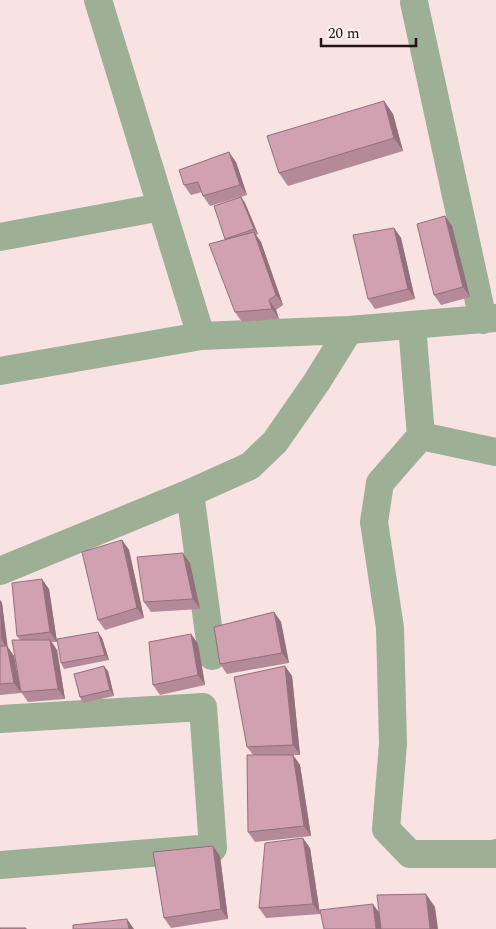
<svg xmlns="http://www.w3.org/2000/svg" width="496" height="929" viewBox="0 0 496 929" font-family="Spectral,serif">
	<style>
		.lines { fill: none; stroke-linecap: round; stroke-linejoin: round }
		.minor { stroke: #9daf95; stroke-width: 28 }
		.wall { fill: #b48a98 }
		.shaded-wall { fill: #92707c }
		.building { fill: #d1a0b1; stroke: #92707c }
	</style>
	<rect width="100%" height="100%" fill="#f8e2e2"/>
	<g class="lines">
		<path class="minor" d="M98,0l103,336
			M414,2l69,318
			M0,237l161,-30
			M412,325l9,111 -41,47 -6,39 16,106 3,116 -7,85 24,25h83l3,-1
			M0,371l201,-35 148,-6 147,-12
			M421,436l75,16
			M190,493l22,163
			M0,571l190,-78 60,-27 25,-24 41,-59 33,-53
			M0,719l203,-12 10,141 -213,17"/>
	</g>
	<path class="wall" d="M384,101l9,13 10,37 -115,35 -9,-13z
		M236,162l11,33 -6,2 4,6 13,31 -2,1 5,7 22,63 -7,5 3,9 -37,3 -7,-10 -10,-73 15,-42 -30,9 -7,-10 -1,-4 -11,3 -7,-10z
		M445,216l7,10 18,71 -29,8 -7,-10z
		M394,228l7,10 14,61 -40,10 -7,-10z
		M122,540l7,10 15,68 -39,12 -7,-10z
		M190,563l10,46 -49,3 -7,-10z
		M49,589l8,53h-5l5,8 8,49 -37,3 -7,-10 -1,-52 -3,-4z
		M0,600l2,3 5,43 7,10 7,37 -21,2z
		M274,612l7,10 8,41 -62,11 -7,-10z
		M191,634l7,10 7,41 -45,10 -7,-10z
		M102,638l7,22 -45,9 -3,-6z
		M285,666l7,10 8,79h-20h13l7,10 11,71 -56,6 -7,-10 5,-77 -6,-8z
		M108,671l6,25 -31,7 -3,-6z
		M213,846l7,10 8,63 -57,9 -7,-10z
		M310,848l10,66 -54,4 -7,-10z"/>
	<path class="shaded-wall" d="M384,101l9,13 10,37 -9,-13z
		M229,152l7,10 11,33 -7,-10z
		M241,197l4,6 13,31 -4,-5z
		M445,216l7,10 18,71 -7,-10z
		M394,228l7,10 14,61 -7,-10z
		M254,232l7,10 22,63 -7,-10z
		M269,300l7,10 3,9 -7,-10z
		M122,540l7,10 15,68 -7,-10z
		M183,553l7,10 10,46 -7,-10z
		M42,579l7,10 8,53 -7,-10z
		M0,600l2,3 6,46 -7,-10z
		M274,612l7,10 8,41 -7,-10z
		M98,632l4,6 7,22 -4,-5z
		M191,634l7,10 7,41 -7,-10z
		M50,640l7,10 8,49 -7,-10z
		M7,646l7,10 7,37 -7,-10z
		M104,666l4,5 6,25 -4,-6z
		M285,666l7,10 8,79 -7,-10z
		M293,755l7,10 11,71 -7,-10z
		M303,838l7,10 10,66 -7,-10z
		M213,846l7,10 8,63 -7,-10z
		M426,894l9,13 3,22h-8z
		M373,904l7,10 2,15h-6z
		M127,919l7,10h-5z"/>
	<path class="building" d="M384,101l10,37 -115,35 -12,-37z
		M229,152l11,33 -37,11 -5,-14 -14,3 -5,-15z
		M241,197l13,32 -29,10 -11,-33z
		M445,216l18,71 -29,8 -17,-71z
		M394,228l14,61 -40,10 -15,-64z
		M254,232l22,63 -7,5 3,9 -37,3 -26,-68z
		M122,540l15,68 -39,12 -16,-68z
		M183,553l10,46 -49,3 -7,-45z
		M42,579l8,53 -33,4 -5,-53z
		M274,612l8,41 -62,11 -6,-37z
		M98,632l7,23 -44,8 -4,-24z
		M191,634l7,41 -45,10 -4,-43z
		M12,640h38l8,49 -37,3z
		M0,646h7l7,37 -14,1z
		M104,666l6,24 -30,7 -6,-23z
		M285,666l8,79 -46,2 -13,-70z
		M247,755h46l11,71 -56,6z
		M303,838l10,66 -54,4 6,-65z
		M213,846l8,63 -57,9 -11,-66z
		M426,894l4,35h-49l-4,-34z
		M373,904l3,25h-52l-4,-19z
		M127,919l2,10h-56v-4z
		M0,928h26v1h-26z"/>
	<path d="M321 38v8h95v-8" fill="none" stroke="#251214" stroke-width="2.5"/>
	<text x="328" y="38" font-size="15" fill="#251214" stroke="#fef2f2" stroke-width="4" paint-order="stroke">20 m</text>
</svg>
